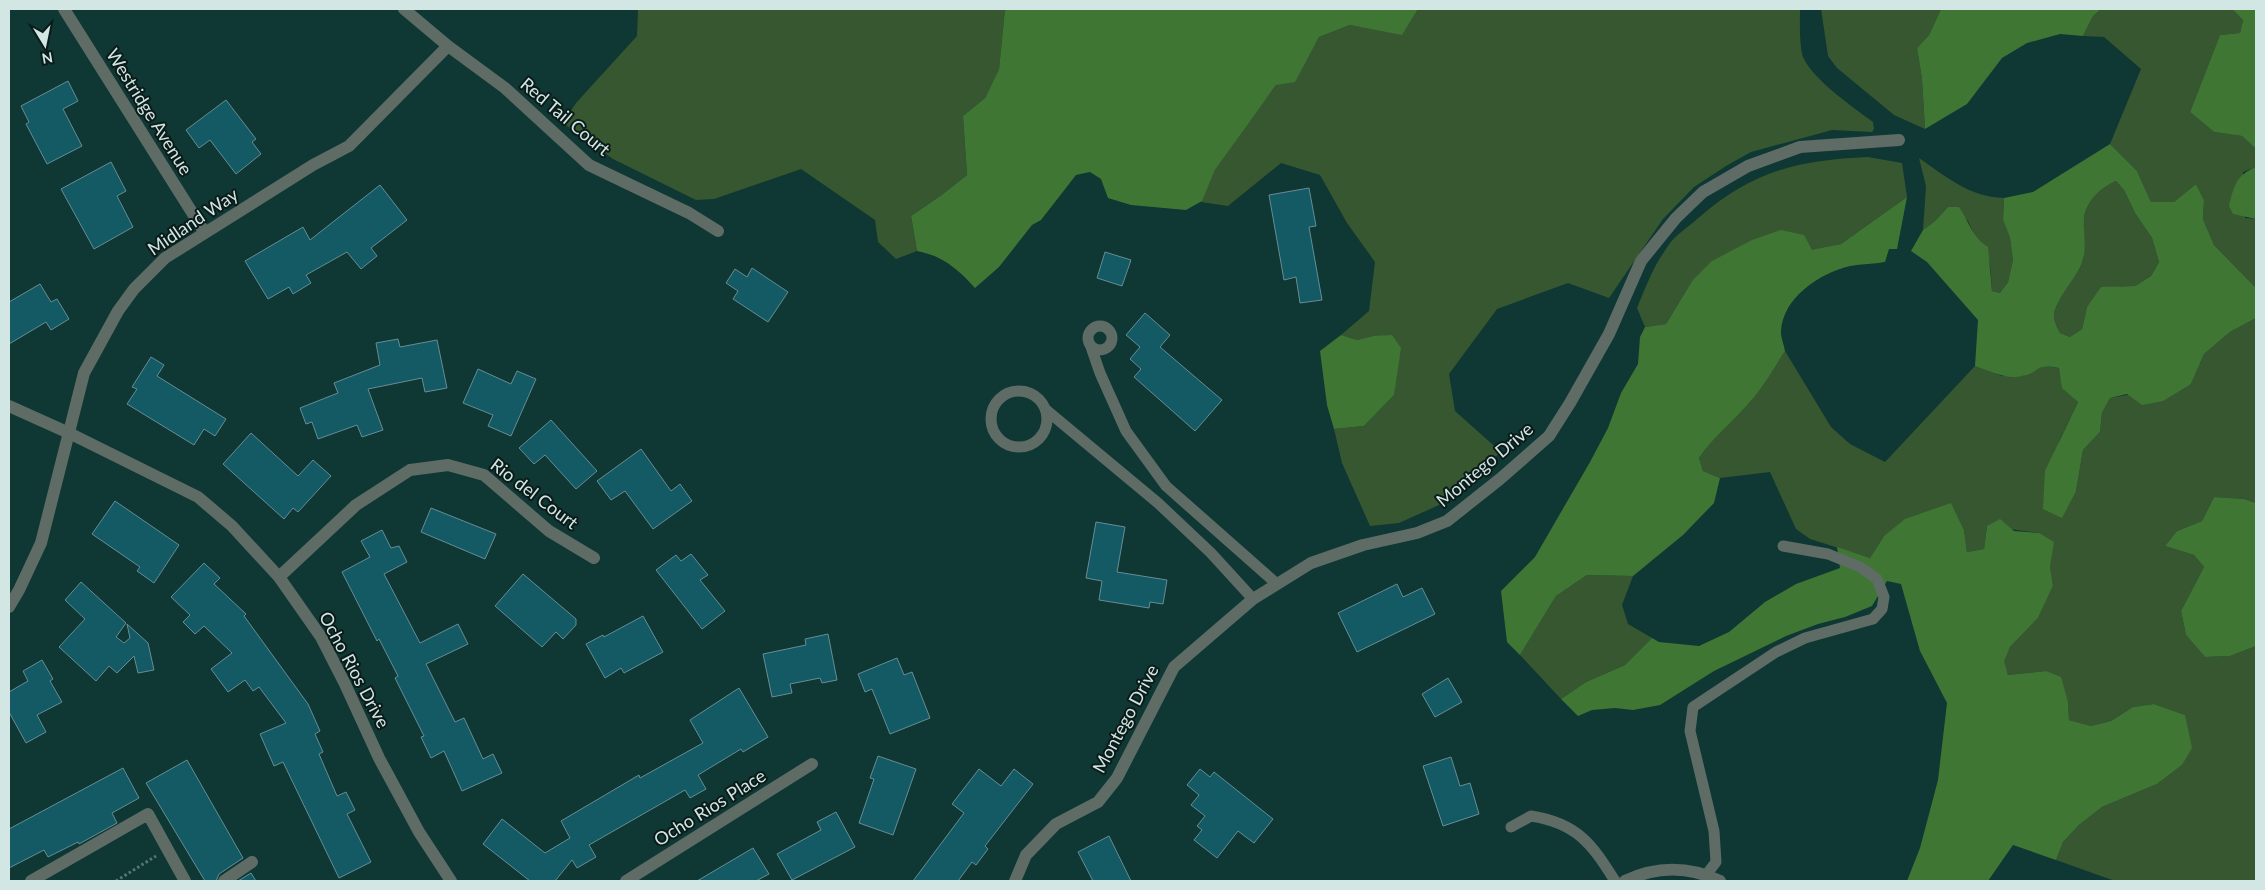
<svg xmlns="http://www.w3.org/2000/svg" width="2265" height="890" viewBox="0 0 2265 890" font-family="Lato,sans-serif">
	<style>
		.green { fill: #375730 }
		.forest { fill: #407634; fill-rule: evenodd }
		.building { fill: #135a65; stroke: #678d95 }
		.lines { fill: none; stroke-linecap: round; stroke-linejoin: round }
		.path { stroke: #567773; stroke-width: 3; stroke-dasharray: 2.5 2.5; stroke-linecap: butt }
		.service { stroke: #5e6c65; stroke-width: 11 }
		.minor { stroke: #5e6c65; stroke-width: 12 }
		.labels { text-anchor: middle; stroke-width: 4; stroke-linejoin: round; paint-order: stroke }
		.street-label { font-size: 18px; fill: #d2e7e4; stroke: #0b1b19 }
	</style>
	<rect width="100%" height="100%" fill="#0f3733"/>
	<path class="green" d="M638,9h367l-6,60 -14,29 -22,18 4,59 -24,19 -32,22 6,35 -21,8 -18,-17 -3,-22 -74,-51 -87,30 -18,1 -83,-41 -50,-36 13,-20 61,-67z
		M1418,9h382c0,12 -1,41 4,50 11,22 49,48 69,63l1,7 -2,3 -40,-2 -81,22 -25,14 -32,21 -31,32 -54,79 -41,-15 -71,26 -48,65 6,37 46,41 -62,53 -40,18 -29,3 -28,-63 -8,-34 30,-3 30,-31 1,-13 -22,-46 -16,4 -16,-5 28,-24 6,-49 -28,-39 -27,-48 -39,-12 -53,43 -27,-4 14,-32 45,-64 16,-21 33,-30 10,-18 31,-12 52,9z
		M1821,9h120l-12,26 -12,13 5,31 3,50 -31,-14 -57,-47 -9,-12z
		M2101,9h131l11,11 -3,13 -20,2 -30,77 24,20 28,4 14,13v18l-13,5 2,46 11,1v69l-42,-43 -11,-26 1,-19 -8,-16 -22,18h-23l-14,-31 -27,-27 31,-75 -37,-32 -21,-1 10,-20z
		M1868,157l34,6 5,34 -66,47 -149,37 -26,43 -21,3 -8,-19c9,-22 17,-43 31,-62 6,-10 19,-18 28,-26 54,-48 100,-60 172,-63z
		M1919,158c28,19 50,39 85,40l-1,22 7,18 3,22 -5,22 -8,11 -8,-2 -2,-27 -14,-25 -8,-18 -20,-14 -13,14 -12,9 3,-44z
		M2116,181l8,9 11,23 17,25 7,24 -8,14 -16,10h-15l-33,21 -5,22 -12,8 -10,-4c-2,-4 -5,-10 -6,-15 -1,-18 26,-42 29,-59 3,-13 0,-25 1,-38 0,-18 17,-34 32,-40z
		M2256,318v185l-12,-4 -30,-2 -12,24 -25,10 -12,15 29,9 10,12 -23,44 5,24 19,22 25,-1 26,-10v235h-141l-59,-21 7,-18 16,-17 23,-18 55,-23 25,-19 3,-50 -31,-11 -21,3 -22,14 -20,5 -22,-6 -1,-18 -22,-31 -38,4 -5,-14 7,-14 28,-29 15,-32 -3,-20 -11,-33 -52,-7 -3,23 -17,3 -3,-22 -13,-26 -67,32 -14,22 -60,-19 -14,-10 -26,-57 -50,6 -17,-7 -4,-13c14,-21 34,-36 50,-55 14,-15 25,-35 36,-52l46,76 19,17 35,18 90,-96 27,10h20l19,-11 18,3 4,20 15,14 -19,39 17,50 7,-41 17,-18 2,-19 8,-15 81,-14 13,-30 26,-22z
		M1587,575l46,1 -11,29 6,19 24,14 -27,27 -39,17 -25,17 -41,-44 36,-59z"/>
	<path class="forest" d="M1005,9h413l-16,26 -52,-10 -31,12 -24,45 -19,3 -61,85 -13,31 -16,9 -55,-5 -23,-7 -7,-19 -11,-7 -14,3 -35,45 -9,5 -33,42 -24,21c-17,-19 -32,-32 -58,-37l-6,-35 32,-22 24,-19 -4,-59 22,-18 14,-29z
		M1941,9h160l-8,7 -10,20 -23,-2 -33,9 -25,15 -35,46 -42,25 -3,-50 -5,-31 12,-13z
		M2232,9h24v140l-14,-13 -28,-4 -24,-20 30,-77 20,-2 3,-13z
		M2110,144l27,27 14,31h23l22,-18 8,16 -1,19 11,26 42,43v30l-26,14 -26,22 -13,30 -28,17 -21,4 -15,-11 -17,4 -8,15 -2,19 -17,18 -7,41 -14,27 -19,-9 2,-38 33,-69 -16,-14 -3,-20c-26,-5 -17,4 -37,8 -15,4 -33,-5 -47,-10l3,-46 -51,-58 -16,-11 12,-21 12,-9 13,-14h11c11,16 12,29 29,40l4,44 8,2 8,-11 5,-22 -3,-22 -7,-18 1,-22 29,-6zM2116,181l8,9 11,23 17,25 7,24 -8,14 -16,10 -34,1 -14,20 -5,22 -12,8 -10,-4c-2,-4 -5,-10 -6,-15 -1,-18 26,-42 29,-59 4,-13 0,-25 1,-38 0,-18 17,-34 32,-40z
		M2256,167v52l-23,-5 -4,-8c5,-20 7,-31 27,-39z
		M1907,197l-10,52h-8l-4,13c-11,2 -24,2 -35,4 -30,7 -68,32 -69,66 0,6 3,13 4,19 -11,17 -22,37 -36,52 -16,19 -36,34 -50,55l4,13 17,7 -6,25 -31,32 -50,41 -46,-1 -31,21 -36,59 -13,-13 -6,-51 34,-34 55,-95 18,-34 13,-35 17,-29 2,-27 5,-10 21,-3 26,-43 20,-20 40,-21 29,-10 23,5 8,15 29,-6z
		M1341,335l16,5 16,-4 19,-1 9,13 -7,47 -30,31 -30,3 -7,-24 -7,-54z
		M2214,497l30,2 12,4v143l-26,10 -25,1 -19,-22 -5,-24 23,-44 -10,-12 -29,-9 12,-15 25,-10z
		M1951,503l13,27 3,22 17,-3 3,-23 13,-7 14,12 25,2 15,9 -4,24 3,20 -15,32 -28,29 -6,14 4,14 38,-4 15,6 7,25 1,18 22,6 20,-5 22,-14 21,-3 31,11 7,33 -10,17 -25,19 -55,23 -23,18 -16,17 -7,18 -43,-15 -25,36h-81l13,-33 18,-68 9,-77 -27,-52 -19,-67 -14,-3 -15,25 -27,11 -27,7 -32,12 -72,35 -54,34 -27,5 -18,-2 -23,2 -14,6 -17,-17 25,-17 39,-17 27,-27 7,4 40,4 30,-14 36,-30 31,-18 44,-16 -3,-21 33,11 14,-22 21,-17z"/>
	<path class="building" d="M68,81l10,20 -15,8 19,37 -35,18 -21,-40 3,-2 -8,-16z
		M226,100l30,39 -4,3 9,12 -25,20 -26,-34 -11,8 -13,-18z
		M111,162l15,29 -9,5 16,31 -39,22 -33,-60z
		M380,185l27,35 -36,28 6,8 -16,13 -14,-17 -41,23 5,8 -18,11 -4,-7 -21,12 -23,-38 58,-34 7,13z
		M1309,188l7,38 -7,1 13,73 -22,3 -4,-26 -12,3 -15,-85z
		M1105,252l26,8 -9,26 -25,-8z
		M752,268l36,24 -20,30 -35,-23 5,-8 -12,-8 9,-14 12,8z
		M40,284l11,18 6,-3 12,20 -18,11 -5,-8 -37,22v-42z
		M1145,313l25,22 -10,12 62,53 -27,31 -61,-54 7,-8 -11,-10 10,-12 -14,-12z
		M398,339l2,8 37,-7 10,48 -22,4 -3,-14 -54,11 15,41 -21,7 -5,-12 -39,14 -6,-17 -6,2 -6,-16 38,-15 -4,-10 46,-18 -4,-22z
		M151,357l13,8 -7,11 69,43 -11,17 -11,-7 -10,16 -67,-41 10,-15 -5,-2z
		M478,369l33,15 6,-13 19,8 -25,57 -23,-10 5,-11 -30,-12z
		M551,420l46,51 -21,18 -31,-34 -11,9 -15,-16z
		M251,433l47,43 15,-16 18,16 -33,36 -5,-4 -9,11 -61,-55z
		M641,449l30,42 9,-7 12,17 -39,28 -28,-38 -14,9 -14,-19z
		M115,501l64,44 -25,38 -17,-12 3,-4 -48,-33z
		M431,508l65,26 -11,25 -64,-27z
		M1096,522l29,5 -8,45 50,8 -4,24 -13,-2 -1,6 -50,-8 3,-19 -16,-3z
		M382,530l9,18 8,-2 8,16 -23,12 36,69 38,-19 10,20 -42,20 29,58 9,-4 19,41 10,-5 9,19 -40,18 -18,-40 -13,7 -10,-21 3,-1 -29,-58 3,-2 -19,-37 -2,2 -35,-69 28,-15 -9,-16z
		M691,554l17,21 -8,5 25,31 -23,18 -46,-59 20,-15 5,6z
		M204,563l16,15 -6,6 32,30 -2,2 64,88 12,27 -5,3 8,18 -4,2 18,42 9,-4 9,18 -8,4 24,48 -32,16 -56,-116 -9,4 -14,-32 26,-11 -27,-36 -6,4 -8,-11 -17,12 -17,-23 21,-16 -28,-27 -9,8 -12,-12 7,-7 -19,-18z
		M523,574l53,45v6l-13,14 -7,-7 -14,15 -47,-41z
		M81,582l45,41 -10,14 8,6 6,-5 -3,-14 21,19 6,27 -16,3 -4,-17 -17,17 -8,-7 -13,15 -37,-34 26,-28 -20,-19z
		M1397,584l6,13 19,-9 13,26 -78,38 -19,-39z
		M643,616l20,36 -39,21 -3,-5 -16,10 -19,-34 17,-9 1,2z
		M828,634l9,46 -15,3 -2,-5 -30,6 2,9 -20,4 -9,-43 43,-9 -1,-6z
		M897,658l7,17 8,-3 18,46 -40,16 -18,-45 -7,3 -7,-18z
		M42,660l11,19 -3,2 12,21 -25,13 9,17 -20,11 -17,-31v-20l19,-11 -5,-10z
		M1448,678l14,24 -27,15 -13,-23z
		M739,688l29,49 -25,15 -2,-3 -43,26 8,14 -16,9 -5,-8 -96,55 7,12 -19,11 -5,-8 -17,21h-25l-47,-37 19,-25 43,34 25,-15 -9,-17 78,-46 1,3 63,-35 -13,-23z
		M878,756l38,13 -23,66 -34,-12 15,-44 -4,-1z
		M1451,757l9,29 10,-3 9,31 -36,12 -20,-60z
		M187,760l56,98 -24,16 -3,7h-11l-59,-98z
		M123,768l16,30 -27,15 5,10 -38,21 -1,-2 -30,15 -4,-7 -35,18v-39z
		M979,769l22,17 13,-17 19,15 -48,62 3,3 -12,16 -4,-3 -14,19h-45l51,-68 -12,-9z
		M1200,769l10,8 4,-5 59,47 -19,24 -16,-12 -21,27 -23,-18 8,-10 -5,-4 8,-10 -14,-11 8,-10 -12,-10z
		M836,812l19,35 -63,33 -15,-26 44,-24 -4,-8z
		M1109,836l22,45h-38l-15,-29z
		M753,848l16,26 -13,7h-59z
		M251,873l5,8h-18z"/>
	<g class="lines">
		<path class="path" d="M116,881l40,-25"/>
		<path class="service" d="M1088 338a12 12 0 1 1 24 0a12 12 0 1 1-24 0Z
			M1091,347l9,26 26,58 40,55 111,98
			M991 419a28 28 0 1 1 56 0a28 28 0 1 1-56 0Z
			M1045,409l113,94 53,50 42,46
			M1511,827l20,-11c46,7 61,28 84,65
			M1706,875l10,-13 -2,-31 -24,-100 3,-24 83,-55 29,-14 68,-19 9,-10 2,-12 -7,-18 -17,-12 -32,-13 -45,-8"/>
		<path class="minor" d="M64,9l141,224
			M404,9l44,37 57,42 84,77 100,48 29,18
			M9,406l60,27 129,64 34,29 47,51 42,60 24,47 34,74 40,74 32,49
			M279,577l77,-72 54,-35 38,-5 36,10 65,56 45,27
			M9,607l10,-17 22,-47 43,-170 34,-62 16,-22 31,-31 148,-93 36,-19 99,-100
			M31,881l117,-67 37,67
			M224,881l28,-19
			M626,881l186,-117
			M1015,881l11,-26 30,-31 42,-22 19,-24 57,-111 79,-68 58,-36 52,-18 54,-12 30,-12 53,-42 49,-43 21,-33 39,-69 32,-73 35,-43 27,-26 45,-26 52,-19 99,-7
			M1625,881c31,-15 64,-15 95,0"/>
	</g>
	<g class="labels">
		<g class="street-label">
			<text transform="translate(149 112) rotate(58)" y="6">Westridge Avenue</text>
			<text transform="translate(565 117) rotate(40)" y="6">Red Tail Court</text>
			<text transform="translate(193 222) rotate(-34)" y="6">Midland Way</text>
			<text transform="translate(1485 465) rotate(-40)" y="6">Montego Drive</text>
			<text transform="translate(534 494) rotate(37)" y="6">Rio del Court</text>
			<text transform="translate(354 670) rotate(62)" y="6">Ocho Rios Drive</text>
			<text transform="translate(1126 719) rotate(-62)" y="6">Montego Drive</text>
			<text transform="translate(710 808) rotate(-32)" y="6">Ocho Rios Place</text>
		</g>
	</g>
	<rect width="2265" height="890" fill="none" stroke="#d2e7e4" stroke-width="20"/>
	<g transform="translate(45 45) rotate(170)" stroke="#0b1b19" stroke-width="4" paint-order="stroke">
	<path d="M0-4L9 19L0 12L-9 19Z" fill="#d2e7e4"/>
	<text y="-8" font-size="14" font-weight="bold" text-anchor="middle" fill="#d2e7e4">N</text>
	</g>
</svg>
